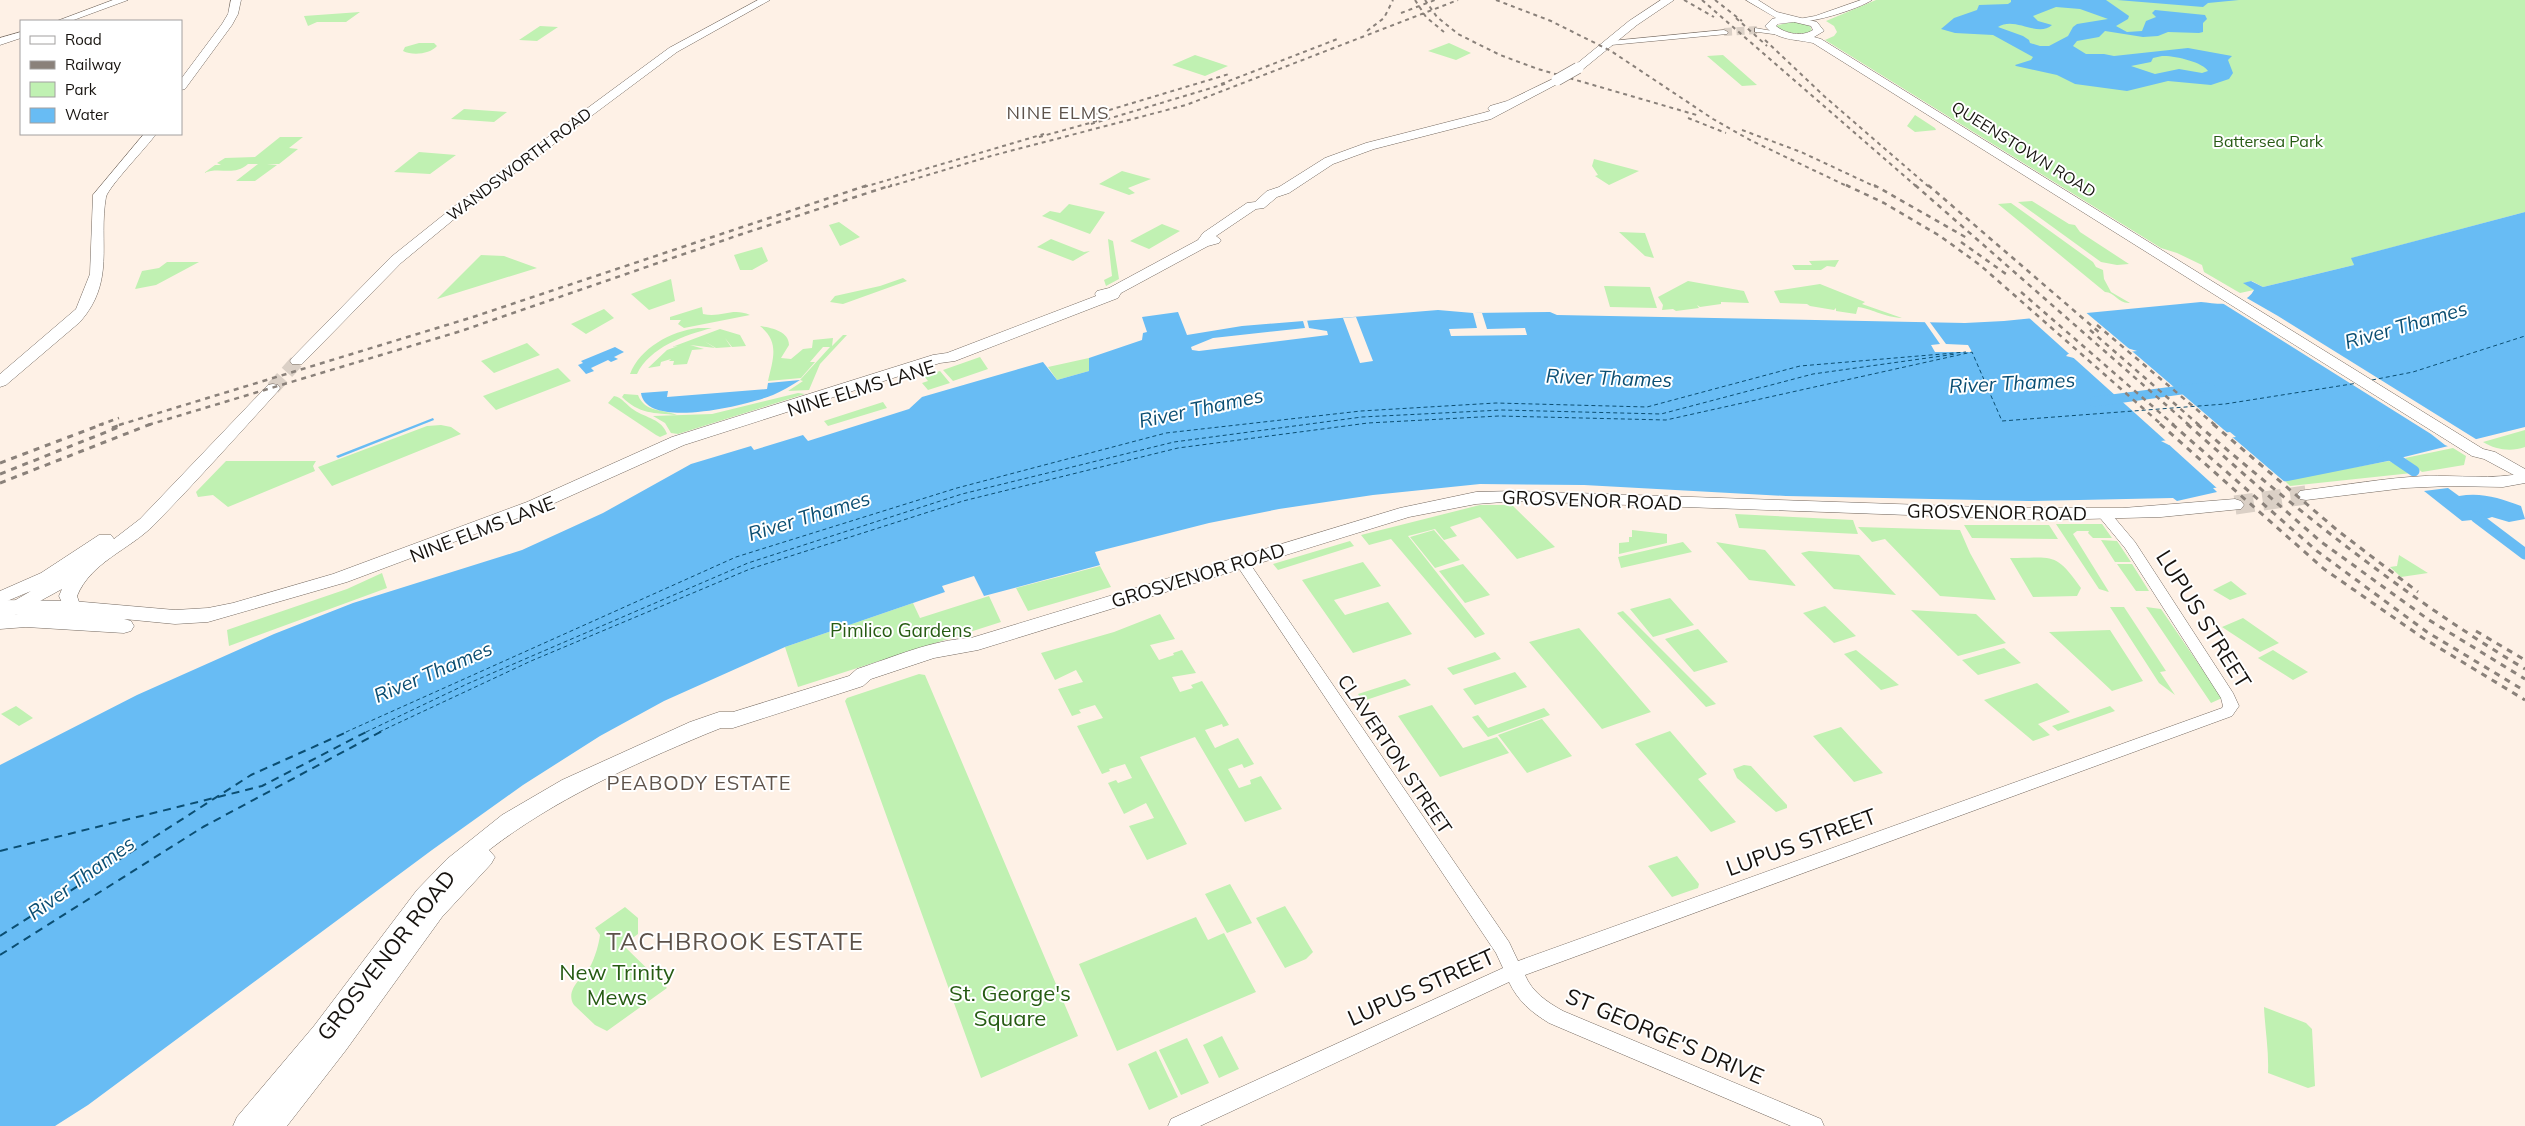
<svg xmlns="http://www.w3.org/2000/svg" width="2525" height="1126" viewBox="0 0 2525 1126" font-family="Mulish,sans-serif">
	<style>
		.green { fill: #c0f1b2 }
		.water { fill: #68bcf4; fill-rule: evenodd }
		.pier { fill: #fef1e6 }
		.lines { fill: none; stroke-linecap: round; stroke-linejoin: round }
		.canal { stroke: #68bcf4; stroke-width: 11 }
		.river { fill: #68bcf4; fill-rule: evenodd }
		.ferry-far1 { stroke: #0b4e72; stroke-width: 1; stroke-dasharray: 4 3; stroke-linecap: butt }
		.ferry { stroke: #0b4e72; stroke-width: 2; stroke-dasharray: 8 6; stroke-linecap: butt }
		.tertiary-tunnel { stroke: #dbd0c6; stroke-width: 8; stroke-dasharray: 8 4.5; stroke-linecap: butt }
		.primary-tunnel { stroke: #dbd0c6; stroke-width: 14; stroke-dasharray: 14 7; stroke-linecap: butt }
		.trunk-tunnel { stroke: #dbd0c6; stroke-width: 19; stroke-dasharray: 19 9; stroke-linecap: butt }
		.tertiary-casing { stroke: #756a61; stroke-width: 1 }
		.primary-casing { stroke: #756a61; stroke-width: 1 }
		.trunk-casing { stroke: #756a61; stroke-width: 1 }
		.tertiary { fill: #fff; fill-rule: evenodd }
		.primary { fill: #fff; fill-rule: evenodd }
		.trunk { fill: #fff; fill-rule: evenodd }
		.rail-far2 { stroke: #8a817a; stroke-width: 2; stroke-dasharray: 4 4; stroke-linecap: butt }
		.rail-far1 { stroke: #8a817a; stroke-width: 2.5; stroke-dasharray: 5 5; stroke-linecap: butt }
		.rail { stroke: #8a817a; stroke-width: 3; stroke-dasharray: 6 6; stroke-linecap: butt }
		.trunk-bridge-casing { stroke: #756a61; stroke-width: 12; stroke-linecap: butt }
		.trunk-bridge { stroke: #fff; stroke-width: 11 }
		.labels { text-anchor: middle; stroke-width: 4; stroke-linejoin: round; paint-order: stroke }
		.far-park-label { font-size: 16px; fill: #265b13; stroke: #fff }
		.far-street-label { font-size: 16px; fill: #16120e; stroke: #fff }
		.far-quarter-label { font-size: 18px; letter-spacing: 1px; fill: #5d524a; stroke: #fff }
		.street-label { font-size: 19px; fill: #16120e; stroke: #fff }
		.park-label { font-size: 19px; fill: #265b13; stroke: #fff }
		.water-label { font-size: 20px; font-style: italic; fill: #0b4e72; stroke: #fff }
		.neighbourhood-label { font-size: 20px; letter-spacing: 1px; fill: #5d524a; stroke: #fff }
		.near-street-label { font-size: 22px; fill: #16120e; stroke: #fff }
		.near-park-label { font-size: 22px; fill: #265b13; stroke: #fff }
		.near-neighbourhood-label { font-size: 24px; letter-spacing: 1px; fill: #5d524a; stroke: #fff }
	</style>
	<rect width="100%" height="100%" fill="#fef1e6"/>
	<path class="green" d="M1876,0h649v212l-173,46 2,7 -91,22 -11,-6 -8,2 10,7 -14,3 -36,-21 -2,-7 -25,-12 -16,-5 -336,-208 9,-4 3,-4 -3,-6 -8,-5z
		M360,12l-14,10h-29l-9,4 -4,-10z
		M1794,21l16,5 2,5c-12,5 -27,2 -37,-5z
		M540,26l18,1 -21,14 -18,-1z
		M419,43h15l3,3c-7,8 -24,10 -34,5l2,-4z
		M1449,43l22,10 -15,7 -28,-9z
		M1195,55l33,11 -23,10 -33,-11z
		M1723,55l34,30 -15,1 -35,-30z
		M464,109l43,3 -13,10 -43,-3z
		M1915,115l20,13 1,2 -21,2 -8,-6z
		M280,137h23l-14,11 9,1 -19,15h-12l10,1 -22,16h-19l22,-17h-10c-15,13 -28,2 -44,9l11,-8h6l-4,-2 8,-5 30,-1z
		M419,152l37,3 -26,19 -36,-2z
		M1594,159l38,10 7,2 -30,14 -14,-9 3,-1 -6,-9z
		M1122,171l29,8 -23,9 7,5 -6,2 -30,-11z
		M2032,201l37,23 6,1 5,7 49,32 -12,1 -16,-3 -83,-60z
		M2011,203l82,59 3,5 7,3 1,9 7,13 19,11c-12,1 -15,-11 -25,-11l-107,-88z
		M1069,204l36,8 -15,22 -48,-18 8,-5 10,2z
		M839,222l21,15 -20,9 -11,-21z
		M1162,224l18,7 -31,18 -19,-8z
		M1619,232l26,1 9,25 -9,-2z
		M1051,239l33,13 6,-1 -17,10 -36,-14z
		M1108,239l5,2 6,38 -13,7 -2,-6 8,-4z
		M762,247l6,14 -16,9h-12l-6,-15z
		M481,255l23,1 33,12 -100,31z
		M1839,260l-4,7 -8,-1 -6,4h-26l-3,-5h20l-3,-4z
		M167,262h32l-43,23 -21,4 7,-18 17,-3z
		M903,278l4,3 -64,23 -13,-2 5,-6 45,-10z
		M671,279l4,22 -26,9 -18,-16z
		M1688,281l56,10 5,12 -28,-1v2l-21,3 -3,-2 2,3 -23,3 -3,-2 -11,1 1,-5 -5,-8z
		M1820,284l45,18 -3,2 40,14c-19,-1 -26,-8 -44,-11l-2,7 -20,-3v-3l-2,2 -24,-4 -3,-2 -27,-1 -6,-12z
		M1604,286l46,1 7,21 -47,-1z
		M702,307l1,7c19,4 29,-7 47,1l-66,13 -6,-4 3,-4h-11v-3z
		M604,309l10,9 -28,16 -15,-10z
		M760,326c11,2 29,5 29,19l-8,13 10,1 12,-10 9,-1 1,-8 20,-2 -1,8 11,-11h4l-27,29 -11,26 -21,1 15,-10 -3,-1 30,-33h-7l-13,15h5l-14,16 -33,3c5,-22 12,-39 -8,-55z
		M698,328h14c-27,7 -62,19 -75,46h-7c10,-26 41,-43 68,-46z
		M720,329l20,6 6,11 -14,1 -7,-9 6,9 -15,1 -12,-7 11,7 -25,-3 14,4 -12,1 -5,14 -14,1 1,-4h-5l2,-2 -10,3 -1,4 -12,2 19,-18 11,-4 -6,1z
		M527,343l13,12 -46,18 -13,-12z
		M980,357l8,12 -35,12 -10,-11z
		M1089,358v13l-32,9 -9,-13z
		M558,368l13,13 -75,29 -13,-14z
		M940,371l10,12 -22,7 -6,-7 6,-2 -4,-5z
		M798,393l7,1 -127,40 -7,-1 -6,-10 -12,-7 59,-2z
		M624,394l14,1c7,18 26,14 39,20 -23,-2 -38,-1 -55,-18z
		M614,396c8,1 13,10 20,14 12,8 28,9 33,24l-7,3 -4,-2 -48,-32z
		M883,402l4,6 -59,18 -4,-5z
		M441,425l10,2 10,7 -129,52 -14,-19 109,-41z
		M2525,430v17c-14,5 -29,3 -42,-5z
		M2453,448l13,8 -2,9 -42,7 -17,-14z
		M226,461h90l-3,5 2,5 -87,36 -15,-12 -15,2 -2,-5z
		M2389,461l23,12 -122,13 -6,-6z
		M1480,505h32l43,42 -38,12 -37,-42 -30,10 7,9 -13,4 -9,-11 -27,7 77,98 -10,4 -84,-99 -22,6 -8,-10z
		M1735,514l118,6 5,14 -119,-6z
		M2056,524h46l10,14h-19l-5,-5 1,-2h-12l-4,3 36,58 -10,-3z
		M1964,525h85l9,14 -86,-1z
		M1858,527l102,3 10,23 26,47 -56,-4 -55,-57 -13,3z
		M1434,530l26,30 -25,8 -25,-31z
		M1632,530l35,4v9l-48,11v-11l10,-1v-5h3z
		M2101,540l16,1 14,21h-16z
		M1350,541l4,5 -76,24 -5,-6z
		M1683,542l9,10 -71,16 -3,-11z
		M1716,542l49,8 31,36 -47,-6z
		M1809,551l50,4 37,40 -62,-6 -33,-36z
		M2399,555l29,18 -27,4 -11,-10 7,-1z
		M2010,558c43,0 45,-7 71,30l-4,8 -44,1z
		M1363,562l18,24 -47,14 11,15 43,-13 24,32 -59,19 -51,-73z
		M1463,564l27,31 -25,8 -26,-32z
		M2117,564h15l17,27h-13z
		M1100,566l11,21 -83,24 -12,-23z
		M382,573l5,15 -158,58 -2,-16 120,-41z
		M2231,581l16,13 -17,6 -17,-10z
		M989,596l12,26 -203,65 -13,-40 128,-44 7,15z
		M1670,598l24,27 -41,12 -23,-28z
		M1825,606l31,30 -22,7 -31,-30z
		M2110,607h14l42,64 -6,1 15,23 -16,-12z
		M2146,607l15,2 61,89 -11,5z
		M1911,610l65,4 30,29 -48,13z
		M1623,611l93,93 -10,3 -89,-94z
		M1160,614l15,25 -25,6 9,15 15,-5 -1,-2 9,-3 14,23 -24,4 8,15 13,-4 -2,-3 11,-4 27,44 -6,2 -1,-3 -17,6 10,18 23,-10 16,26 -10,4 -2,-4 -14,5 11,19 12,-4 -1,-4 11,-4 21,33 -37,13 -50,-85 -55,20 47,87 -40,16 -18,-34 25,-8 -8,-15 -22,11 -16,-31 8,-3 2,3 14,-5 -7,-14 -16,5 1,2 -8,3 -25,-48 26,-8 -8,-13 -16,5 2,3 -9,3 -14,-27 25,-7 -7,-12 -21,10 -14,-27 73,-21z
		M2243,618l36,25 -19,9 -38,-25z
		M1579,628l72,84 -49,17 -73,-87z
		M1698,629l30,33 -34,10 -29,-33z
		M2110,630l33,51 -31,10 -63,-59z
		M2004,648l17,15 -43,12 -16,-15z
		M1856,650l43,35 -18,5 -37,-36z
		M2273,650l35,22 -15,8 -35,-22z
		M1495,652l6,7 -48,16 -6,-7z
		M1515,672l12,15 -52,18 -12,-16z
		M919,674l6,1 153,361 -97,42 -136,-377 2,-3z
		M1405,679l6,6 -48,16 -5,-7z
		M2037,683l33,29 -32,12 12,11 -17,6 -49,-41z
		M1432,705l31,43 34,-11 12,16 -69,24 -42,-61z
		M16,706l17,12 -14,8 -18,-12z
		M2110,706l5,5 -57,20 -6,-5z
		M1544,708l6,7 -62,22 -16,-20 6,-2 10,13z
		M1542,719l30,37 -45,17 -29,-38z
		M1841,727l42,46 -29,9 -41,-46z
		M1670,731l37,43 -9,5 38,43 -25,10 -76,-88z
		M1744,765l7,1 36,39v3l-11,4 -39,-34 -4,-9z
		M1677,856l22,28 -1,4 -26,9 -24,-31z
		M1230,884l22,39 -25,10 -22,-39z
		M1285,906l28,46 -7,7 -21,9 -29,-50z
		M625,907l13,11v16l-15,11 44,43 -60,43 -12,-6 -21,-20c-10,-15 10,-29 17,-40 4,-8 8,-21 9,-30l-5,-7z
		M1196,917l12,23 16,-7 32,59 -139,59 -38,-87z
		M2264,1007l42,16 6,6 3,57 -7,2 -40,-15c1,-23 -3,-43 -4,-66z
		M1222,1036l17,33 -20,9 -16,-33z
		M1187,1038l22,45 -28,12 -22,-45z
		M1156,1051l22,46 -29,13 -21,-46z"/>
	<path class="water" d="M2011,0h95l23,16 -1,3 -12,7 11,6 15,-1 4,-10 10,-4 -4,-4 3,-3 50,5 2,4 -4,4v9l-4,1 -31,-1 -10,4 -15,1 -38,-6 -6,6 -22,4 -4,5 13,8h18l10,2 74,-8 44,8 -4,4 5,13 -4,6 -18,6 -43,-4 -41,10 -52,-7 -18,-9 -41,-9 -1,-1 16,-5 2,-3 -40,-22 -38,-2 -14,-4 13,-11 23,-8 2,-5 29,-1 3,-2zM2056,7l24,2 28,10 -31,5 -4,3 -5,9 -19,10h-9l-10,-3 -1,-3 -6,-4 -25,-9c17,-11 40,11 54,-2l-14,-4 -5,-5zM2162,56c11,-1 41,6 46,15l-6,2 -23,-4 -24,5 -24,-8 20,-4 2,-4z
		M2117,0h122l-31,3 -5,4z
		M2525,212v215l-137,34 -100,20 -75,7 4,4 -40,9 -4,-3 -144,3 -243,-5 -202,-11 -104,-1 -107,11 -94,14 -70,14 -114,29 5,13 -116,31 -10,-20 -32,10 3,6 -160,55 -121,54 -64,35 -77,49 -91,65 -344,255 -33,21h-55v-361l137,-70 137,-61 79,-31 169,-53 81,-37 88,-49 60,-18 3,4 49,-15 5,6 101,-32 13,-12 121,-35 14,18 32,-9v-13l53,-18 1,-7 4,-1 -5,-15 36,-5 9,23 55,-9 196,-16 35,3 77,-1 7,3 408,8 39,-2 197,-19c17,2 44,6 53,-12l-11,-7 8,-2 12,6 91,-22 -3,-7zM2127,348l10,3 -63,7 -8,-2 2,-2zM2175,388l7,1 3,3 -65,8 -8,-4zM2230,432l6,5 -67,8 -8,-4z
		M615,347l9,5 -10,5 4,2 -7,3 -3,-2 -17,8 3,3 -8,3 -8,-9 5,-2 -2,-2z
		M800,380c-9,6 -18,11 -27,15 -22,9 -127,36 -132,-2l27,-2 -1,6 100,-8 1,-6z
		M433,418l1,2 -96,38 -2,-2z
		M2448,488l11,8c22,-4 41,2 62,10l4,13 -16,3 -17,-5 -6,2 5,4 -3,3 -16,-6 -10,1 -38,-30z"/>
	<path class="pier" d="M2245,297l33,19 201,125 -29,6 -5,-2 -14,-11 -212,-133z
		M2083,310l50,42 97,83 -64,6 -139,-125z
		M1473,313h9l5,16 38,-1 2,7 -76,1 -2,-7 28,-1z
		M1356,317l17,44 -13,2 -17,-45z
		M1307,320l2,8 18,3 1,4 -129,16 -7,-1 -1,-3 22,-9 92,-10 -2,-7z
		M1924,321h5l17,23 22,1 4,7h-37l-4,-7 9,-1z
		M2231,436l55,47 1,1 -68,6 -53,-48z"/>
	<g class="lines">
		<path class="canal" d="M2383,450l31,21
			M2476,517l49,37"/>
		<path class="river" d="M2208,382l8,5 -2,3 -122,17 -8,-5 8,-5z"/>
		<path class="ferry-far1" d="M2372,380l41,-8 112,-36
			M346,732l390,-175 221,-69 209,-55 195,-22 135,-8 151,4 153,-41 166,-14
			M366,732l101,-48 281,-121 214,-69 212,-52 188,-25 140,-7 159,4 152,-40 143,-20
			M379,732l152,-71 219,-92 213,-68 215,-53 190,-25 131,-7 167,4 306,-68 30,69 223,-17 133,-21"/>
		<path class="ferry" d="M218,797l44,-11 106,-55
			M0,851l214,-53
			M0,936l251,-161 98,-44
			M0,955l203,-128 179,-96"/>
		<path class="tertiary-tunnel" d="M1724,32l34,-2"/>
		<path class="primary-tunnel" d="M273,388l24,-27"/>
		<path class="trunk-tunnel" d="M2235,505l71,-10"/>
		<g class="tertiary-casing">
			<path id="tertiary" d="M1861,0h11c-11,8 -68,27 -79,20l22,-4z
				M1755,28l29,5 -4,2 -22,-3h-3z
				M1724,30l4,2 -1,2 -116,11 -4,-2 4,-2z
				M2103,509l5,1 27,32 98,151 6,13 -7,10 -707,259c7,17 22,27 38,36l258,108 3,7h-33l-242,-103c-18,-11 -31,-22 -40,-41l-309,144h-32l3,-7 332,-151 -7,-15 -260,-389 -2,-3 2,-3h10l263,384 9,19 704,-253 1,-2 -2,-8 -96,-150 -29,-35z"/>
		</g>
		<g class="primary-casing">
			<path id="primary" d="M758,0h12l-93,52 -213,159 -63,52 -99,101h-10l-2,-3 2,-3 99,-101 65,-52 213,-157z
				M1746,0h12l19,12 40,10 7,9 -10,6 7,2 662,410 12,3 30,17v12l-41,-22 -12,-3 -659,-413c-16,-4 -36,-2 -48,-17l7,-7 4,-1zM1794,22l17,4 2,4c-11,7 -27,4 -37,-4l2,-2z
				M273,384l5,1 2,3 -2,3c-41,45 -82,91 -124,134 -25,25 -63,37 -77,71l4,12 -3,4 -6,2 -6,-2 -7,-16 3,-7 -62,34v-14l31,-18 -31,13v-13l41,-18 58,-38h12l3,4 26,-20 128,-134z"/>
		</g>
		<g class="trunk-casing">
			<path id="trunk" d="M113,0h15l-57,21h-14z
				M231,0h10l-3,14 -6,11 -47,64 -4,1v-11l41,-55 6,-10z
				M1661,0h13l-37,25 -55,45h-8v-4l55,-45z
				M21,32v6l-21,7v-7z
				M1557,77l4,1v4l-70,37 -117,30 -41,15 -44,29 -12,4 -13,11 -8,1 -40,27 5,4 -2,3 -11,3 -87,47 -3,5 -163,63 -15,2 -256,82 -145,65 -192,72 -139,40 -33,2 -51,-5 7,2 3,5 -3,5 -7,2 -98,-6 -26,2v-14l18,-1h-18v-14l72,1 103,9 33,-2 25,-5 100,-29 194,-72 145,-65 261,-82 14,-2 149,-57 -1,-2 2,-3 12,-3 89,-48 5,-7 44,-30 8,-1 12,-11 12,-4 46,-29 41,-15 117,-30 7,-2 -2,-3 2,-2 17,-5z
				M144,134h12c-9,13 -47,52 -50,63 -8,46 10,84 -26,125l-74,63 -6,2v-13l76,-65 14,-35 3,-79z
				M2525,473v10l-22,4 -54,-1 -44,2 -99,12 -6,-1 -3,-4 3,-4 6,-1c40,-5 79,-12 119,-14 33,-1 67,4 100,-3z
				M1517,491l494,17h112l112,-9 6,2 3,4 -3,4 -80,8 -113,3 -531,-19 -41,3 -67,13 -431,133 -44,8 -63,21 -8,7 -130,42h-12l-15,6c-76,32 -151,65 -217,116l6,7 -4,7 -49,53 -96,133 -59,76h-54l4,-9 77,-91 103,-136 30,-31 55,-44 60,-35 128,-58 29,-10h14l116,-36 8,-7c37,-12 74,-29 114,-31l429,-130 76,-16z"/>
		</g>
		<use href="#tertiary" class="tertiary"/>
		<use href="#primary" class="primary"/>
		<use href="#trunk" class="trunk"/>
		<path class="rail-far2" d="M1415,0l11,17 18,15
			M1425,0l12,17 21,17 42,21 38,14 162,47
			M1496,0l55,21 60,30 102,68 37,21 99,47
			M1684,0l30,17
			M1702,0l215,187
			M1715,0l27,21
			M1401,13l34,-13
			M1736,18l31,28
			M1367,31l17,-13 9,-18
			M1765,40l59,56 105,91
			M1221,84l119,-46
			M1086,117l143,-43
			M1688,118l38,15
			M1091,124l137,-41
			M1742,130l59,22 75,35
			M1039,137l58,-16
			M864,187l180,-53
			M888,187l103,-31 195,-51 272,-105"/>
		<path class="rail-far1" d="M1846,185l38,18 56,33 40,29 182,160
			M1874,185l93,53
			M1915,185l274,240
			M1928,185l172,148
			M1961,242l45,32
			M2021,292l153,133
			M2097,325l118,100
			M2090,330l109,95
			M99,425l20,-7
			M119,425l354,-108 395,-132
			M148,425l313,-94 278,-96 153,-50"/>
		<path class="rail" d="M2160,424l164,145 99,69 102,62
			M2172,424l145,127 110,81 98,59
			M2187,424l133,117 109,79 96,59
			M2197,424c106,91 208,173 328,245
			M2213,424l124,106 81,62
			M112,428l11,-4
			M0,463l103,-39
			M0,474l119,-47
			M0,483l151,-59
			M2476,631l49,29"/>
		<g class="trunk-bridge-casing">
			<path id="trunk-bridge" d="M1557,80l21,-12"/>
		</g>
		<use href="#trunk-bridge" class="trunk-bridge"/>
	</g>
	<g class="labels">
		<g class="far-park-label">
			<text x="2268" y="147">Battersea Park</text>
		</g>
		<g class="far-street-label">
			<text transform="translate(2024 149) rotate(32)" y="6">QUEENSTOWN ROAD</text>
			<text transform="translate(519 164) rotate(-37)" y="6">WANDSWORTH ROAD</text>
		</g>
		<g class="far-quarter-label">
			<text x="1058" y="119">NINE ELMS</text>
		</g>
		<g class="street-label">
			<text transform="translate(861 388) rotate(-17)" y="7">NINE ELMS LANE</text>
			<text transform="translate(1592 500) rotate(2)" y="7">GROSVENOR ROAD</text>
			<text transform="translate(1997 512) rotate(1)" y="7">GROSVENOR ROAD</text>
			<text transform="translate(482 529) rotate(-21)" y="7">NINE ELMS LANE</text>
			<text transform="translate(1198 575) rotate(-17)" y="7">GROSVENOR ROAD</text>
			<text transform="translate(1395 754) rotate(56)" y="7">CLAVERTON STREET</text>
		</g>
		<g class="park-label">
			<text x="901" y="637">Pimlico Gardens</text>
		</g>
		<g class="water-label">
			<text transform="translate(2406 325) rotate(-16)" y="7">River Thames</text>
			<text transform="translate(1609 378) rotate(2)" y="7">River Thames</text>
			<text transform="translate(2012 383) rotate(-3)" y="7">River Thames</text>
			<text transform="translate(1201 408) rotate(-12)" y="7">River Thames</text>
			<text transform="translate(809 516) rotate(-17)" y="7">River Thames</text>
			<text transform="translate(433 672) rotate(-23)" y="7">River Thames</text>
			<text transform="translate(81 878) rotate(-36)" y="7">River Thames</text>
		</g>
		<g class="neighbourhood-label">
			<text x="699" y="790">PEABODY ESTATE</text>
		</g>
		<g class="near-street-label">
			<text transform="translate(2204 619) rotate(58)" y="8">LUPUS STREET</text>
			<text transform="translate(1801 842) rotate(-20)" y="8">LUPUS STREET</text>
			<text transform="translate(386 955) rotate(-52)" y="8">GROSVENOR ROAD</text>
			<text transform="translate(1421 987) rotate(-24)" y="8">LUPUS STREET</text>
			<text transform="translate(1665 1036) rotate(23)" y="8">ST GEORGE'S DRIVE</text>
		</g>
		<g class="near-park-label">
			<text x="617" y="980">New Trinity<tspan x="617" dy="25">Mews</tspan></text>
			<text x="1010" y="1001">St. George's<tspan x="1010" dy="25">Square</tspan></text>
		</g>
		<g class="near-neighbourhood-label">
			<text x="735" y="950">TACHBROOK ESTATE</text>
		</g>
	</g>
	<rect x="20" y="20" width="162" height="115" fill="#ffffff" stroke="#a2a09f"/>
	<rect x="30" y="36" width="25" height="8" fill="#ffffff" stroke="#a2a09f"/>
	<text x="65" y="45" font-size="15" fill="#16120e">Road</text>
	<rect x="30" y="61" width="25" height="8" fill="#8a817a" stroke="#a2a09f"/>
	<text x="65" y="70" font-size="15" fill="#16120e">Railway</text>
	<rect x="30" y="82" width="25" height="15" fill="#c0f1b2" stroke="#a2a09f"/>
	<text x="65" y="95" font-size="15" fill="#16120e">Park</text>
	<rect x="30" y="108" width="25" height="15" fill="#68bcf4" stroke="#a2a09f"/>
	<text x="65" y="120" font-size="15" fill="#16120e">Water</text>
</svg>
